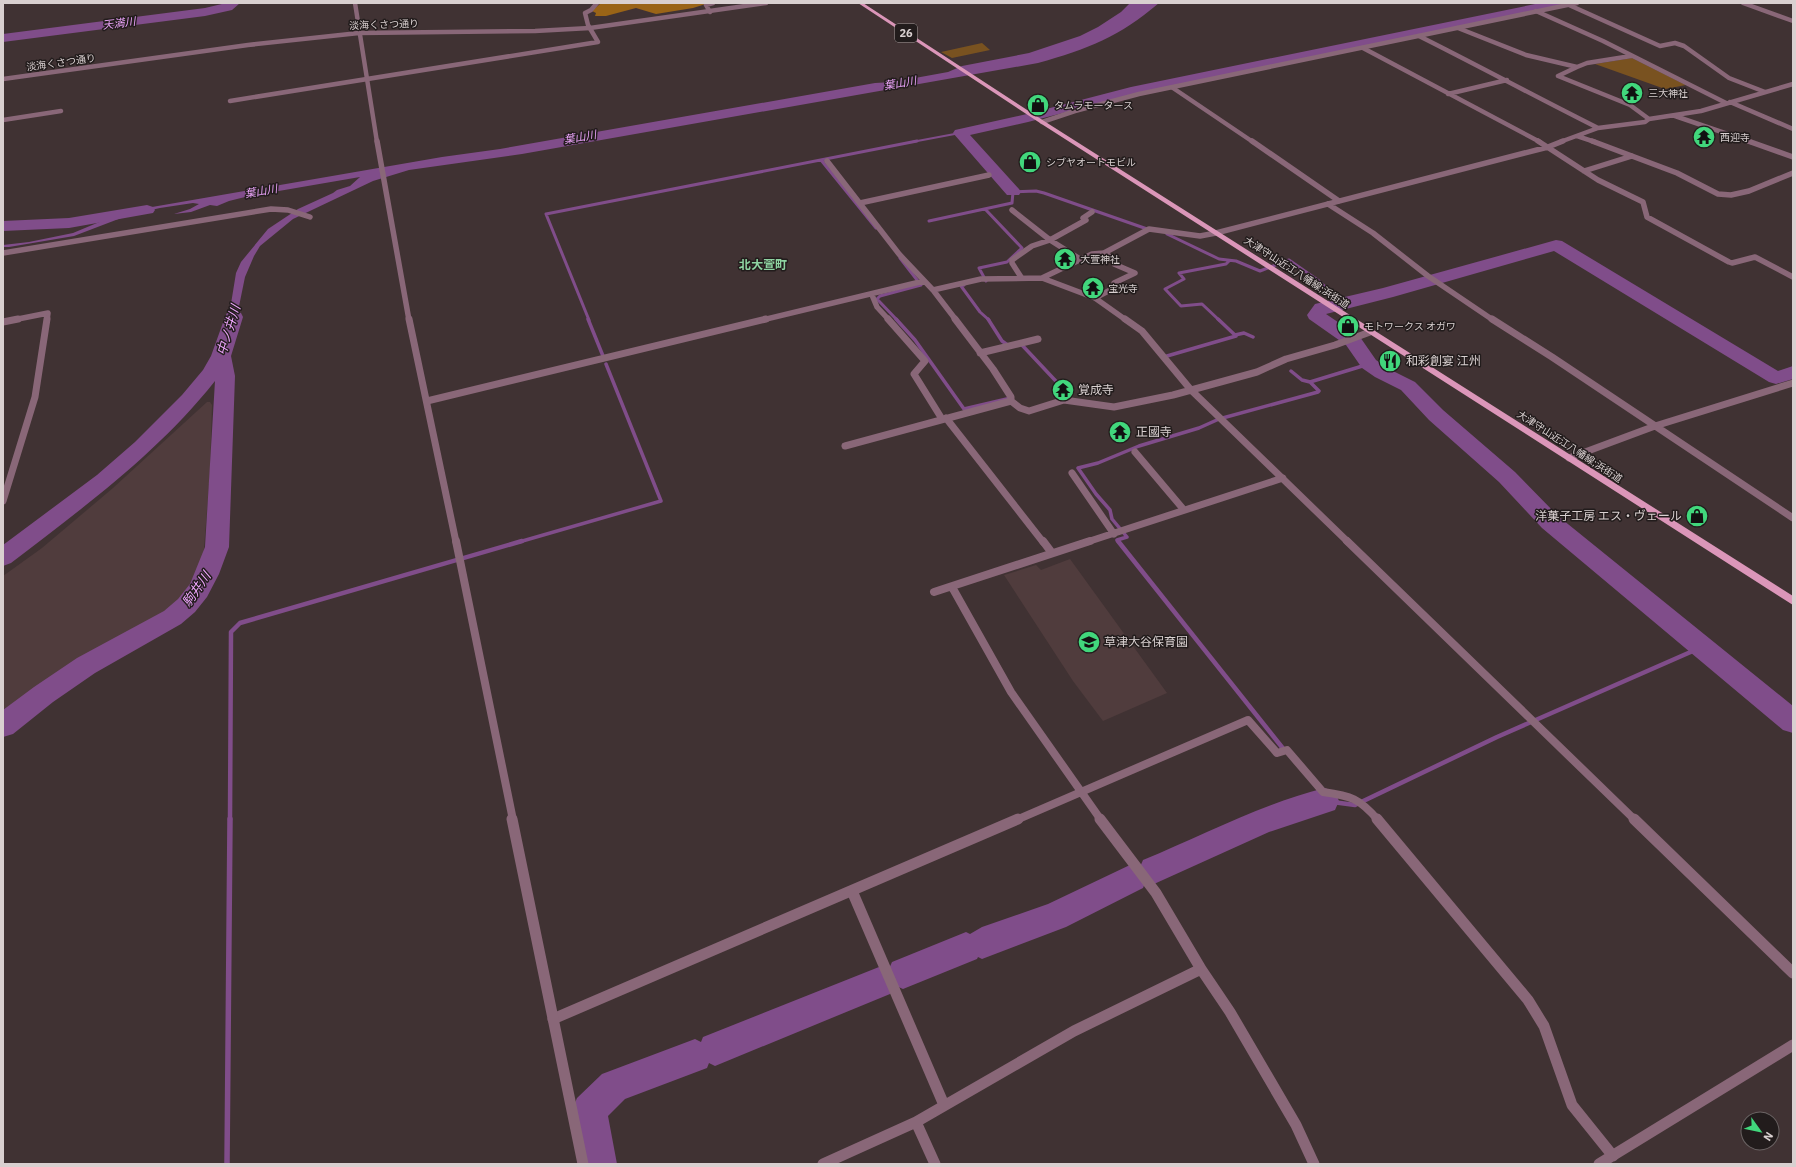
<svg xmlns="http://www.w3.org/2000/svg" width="1796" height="1167" viewBox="0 0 1796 1167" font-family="'IBM Plex Sans','Noto Sans JP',sans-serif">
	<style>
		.built { fill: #503c3d }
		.green { fill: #795220 }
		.forest { fill: #9a6417 }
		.water { fill: #804d8a }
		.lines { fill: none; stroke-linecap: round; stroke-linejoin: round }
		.stream-far4 { stroke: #804d8a; stroke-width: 2 }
		.stream-far3 { stroke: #804d8a; stroke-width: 3 }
		.stream-far2 { stroke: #804d8a; stroke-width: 3.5 }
		.stream-far1 { stroke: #804d8a; stroke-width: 4.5 }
		.stream { stroke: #804d8a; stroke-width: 5.5 }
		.river { fill: #804d8a; fill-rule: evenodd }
		.minor-far4 { stroke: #896778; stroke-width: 4.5 }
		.minor-far3 { stroke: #896778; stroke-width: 5.5 }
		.minor-far2 { stroke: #896778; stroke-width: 7 }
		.minor-far1 { stroke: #896778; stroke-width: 8 }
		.minor { stroke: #896778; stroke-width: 11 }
		.tertiary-far4 { stroke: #896778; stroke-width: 4.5 }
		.tertiary-far3 { stroke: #896778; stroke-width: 5.5 }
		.tertiary-far2 { stroke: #896778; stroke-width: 7 }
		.tertiary-far1 { stroke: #896778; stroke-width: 8 }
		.tertiary { stroke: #896778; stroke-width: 11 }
		.primary { fill: #db96b9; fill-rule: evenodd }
		.labels { text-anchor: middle; stroke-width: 3; stroke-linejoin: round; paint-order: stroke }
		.far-street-label { font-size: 10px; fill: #d9d0d0; stroke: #221c1c }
		.far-poi-label { font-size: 10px; fill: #d9d0d0; stroke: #221c1c; text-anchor: start }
		.far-water-label { font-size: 11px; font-style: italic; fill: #eca4fa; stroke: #221c1c }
		.shield { fill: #221c1c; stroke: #a29a9a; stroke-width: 1 }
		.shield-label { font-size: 11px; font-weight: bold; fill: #d9d0d0 }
		.far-quarter-label { font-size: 12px; font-weight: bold; fill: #8ed3a1; stroke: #221c1c }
		.poi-label { font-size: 12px; fill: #d9d0d0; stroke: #221c1c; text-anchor: start }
		.water-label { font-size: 13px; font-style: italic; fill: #eca4fa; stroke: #221c1c }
	</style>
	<rect width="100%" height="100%" fill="#403233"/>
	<path class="built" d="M207,402h3l2,3 -2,66 -7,90 -12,24 -26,29 -72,39 -68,44 -22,18v-139l39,-28 71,-60z
		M1070,559l97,134 -64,28 -30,-40 -69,-106 32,-10 5,5z"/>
	<path class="green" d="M982,43l8,7 -38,8 -11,-6z
		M1632,58l54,27 -21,4 -70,-25z"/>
	<path class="forest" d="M601,3h108l-16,5 -37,6 -20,-6 -30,8h-11l1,-3 -4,-2z"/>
	<path class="water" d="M1130,3h29c-40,34 -71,46 -121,60l-516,91 -113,16 -36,11 -80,38 -33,27 -6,10 -9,21 -17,83 -8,-18 5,-21 4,-5 7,-43 5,-11 27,-33 30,-20 35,-16 4,-3 13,-4 10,-9 -111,19 -20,5 -12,5 -7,-1 -19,7 -17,2 16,-5 9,-5 -6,-1 -33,5 -31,7 -55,21 -65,11h-6v-2l26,-3 44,-9 48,-20 31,-6 290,-50 58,-8 375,-66 18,-1 55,-10 14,-6 67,-13 51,-17 18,-9 23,-15z"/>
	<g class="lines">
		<path class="stream-far4" d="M912,142l48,-9"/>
		<path class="stream-far3" d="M821,160l55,68
			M986,210l36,38 -15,14 -28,6 7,13
			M929,221l83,-18 1,-11 23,-1 8,2 106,37
			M1167,234l52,25 17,2 24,10 29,-11 30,21 24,22
			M964,285l-3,1 19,26 9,8
			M589,320l-43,-106 371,-73
			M897,320l-20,-21 3,-3 41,-11 -21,-27
			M1219,320l-17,-16 -21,2 -16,-17 19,-10 -5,-6 47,-9 3,-3"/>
		<path class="stream-far2" d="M588,319l15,37
			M896,319l19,21 49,69 47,-11
			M988,319l14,22 7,5
			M1235,335l9,-2 9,4
			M1021,344l47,50v3l-5,1
			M1167,356l69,-20 -18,-17
			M1291,371l11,9 8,2
			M519,542l142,-41 -55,-137
			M1119,542l-2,-2 10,-3 -15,-18 -2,-9 -14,-16 -18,-26 20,-5 41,-17 60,-18 20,-9 99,-27 1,-1 -9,-9 59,-18"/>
		<path class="stream-far1" d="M1118,541l167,210
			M1318,792l7,9 30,4 142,-68 205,-90
			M230,820l1,-188 9,-9 282,-82"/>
		<path class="stream" d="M227,1164l3,-345"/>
		<path class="river" d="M226,3h14l-8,7 -27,6 -202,26v-8l202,-26z
			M1540,3h23l-6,4 -425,88 -104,27 -58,13 49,54 2,3 -2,3h-12l-54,-62 2,-3 72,-16 104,-27z
			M147,205l6,2 2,3 -2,3 -84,15 -66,3v-10l66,-3z
			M1556,240l6,1 216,130 15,-5v13l-17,5 -7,-2 -215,-131 -161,46 -67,17 34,23 16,23 13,9 26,13 28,28 72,62 43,44 235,190v27l-10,-3 -241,-202 -43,-46 -70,-62 -28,-30 -26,-13 -13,-9 -16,-23 -37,-26 -2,-4 8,-11 68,-16z
			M234,311l7,2 2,4 -12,39 4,20 -6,171 -10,27 -12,23 -12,15 -14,12 -86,49 -42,29 -40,32 -10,3v-27l31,-23 43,-29 87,-47 14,-12 12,-15 15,-37 10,-166c-59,74 -130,125 -204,182l-8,3v-21l94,-70 38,-33 47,-47 21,-25 8,-14 14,-39 2,-4z
			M1325,788l10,4 4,9 -4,9 -66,22 -115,52 -8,-3 -3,7 -77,39 -84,32 -4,-2 -1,2 -74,30 -9,-4 -4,9 -175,72 -6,-3 -2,5 -82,31 -17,17 9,48h-36l-9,-54 5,-12 25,-24 93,-35 6,3 2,-5 176,-70 9,4 4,-9 74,-30 4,2 12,-7 66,-23 84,-40 8,3 3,-7c61,-25 118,-56 182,-72z"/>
		<path class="minor-far4" d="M1743,3l50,18
			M1569,5l91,41 15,-3 9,3 45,32 36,14
			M1536,11l67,30 123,62
			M710,12l-4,-7 7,-2
			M1458,28l68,27 51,12 -19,9 72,29 19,14
			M1419,36c60,30 119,62 179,92
			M1363,48l177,94
			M1577,67l10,-4 44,-7
			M1173,88l80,54
			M1448,94l59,-14
			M230,101l368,-59 -10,-17 -3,-12 6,-3 6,-7
			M1730,102l63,27
			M1675,116l76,26
			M3,120l58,-9
			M1577,136l18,6
			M1560,142l38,-14 47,-6 4,-3 52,-8 92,-27"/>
		<path class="minor-far3" d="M1252,141l87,60
			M1538,141l60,39 45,22 4,15 82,45 3,1 23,-6 38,20
			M1592,141l85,32 41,21 13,1 18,-4 44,-18
			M1748,141l45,16
			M827,161l72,93 34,36 23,30
			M1584,171l48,-15
			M860,203l129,-28
			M1328,204l45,29 55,43 65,44
			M1012,210l38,30 30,19
			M3,253l268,-44 17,1 22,7
			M1104,253l10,6v5l21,9
			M1021,277l-9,-14v-3l20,-14 18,-6 36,-20 -3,-2 9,-6
			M1042,278l50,-24 12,-1 45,-24 51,7 16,-3 332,-86 15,-6
			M933,290l48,-11 61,-1 53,20 31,22
			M872,295l5,12 12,13
			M1095,298l19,-10v-5l21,-10
			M13,320l35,-7 -1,7
			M762,320l162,-39"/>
		<path class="minor-far2" d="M888,319l37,42 -11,13 28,45
			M955,319l38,50 18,28v4l9,7 9,3 35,-11 50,7 59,-12 84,-23 29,-13 49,-14 35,-13
			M1125,319l17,12 49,59 157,152
			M1492,319l60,38 241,161
			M3,322l15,-3
			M980,353l58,-14
			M427,401l339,-82
			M946,418l97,124
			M845,446l166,-45
			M1135,452l49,58
			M1569,458l86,-32 138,-43
			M1072,473l42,61
			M3,501l32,-104 12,-78
			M1087,542l196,-64"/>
		<path class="minor-far1" d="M1043,541l9,12
			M1347,541l288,279
			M952,587l59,105 90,128
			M934,592l156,-51
			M1016,820l232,-100 29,33 10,-3 36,42c28,4 36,6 55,28"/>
		<path class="minor" d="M1100,819l56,74 45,76 29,43 66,113 18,39
			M1377,819l151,181 16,26 28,79 41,51
			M1634,819l159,154
			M852,891l92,214
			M553,1019l465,-200
			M916,1122l19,42
			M823,1164l93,-42 158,-91 127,-62
			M1599,1164l194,-119"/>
		<path class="tertiary-far4" d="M355,3l22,139
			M3,79l245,-34 111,-12 176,-2 55,-3 176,-25
			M1042,122l33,-11 64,-17 438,-91"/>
		<path class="tertiary-far3" d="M377,141l32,179"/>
		<path class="tertiary-far2" d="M409,319l47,223"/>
		<path class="tertiary-far1" d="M456,541l57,279"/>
		<path class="tertiary" d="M512,819l71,345"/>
		<path class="primary" d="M858,3h5l181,118 749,475v9l-753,-482z"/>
	</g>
	<defs>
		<g id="temple-disc" transform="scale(1.15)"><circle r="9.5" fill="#41d77c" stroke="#221c1c"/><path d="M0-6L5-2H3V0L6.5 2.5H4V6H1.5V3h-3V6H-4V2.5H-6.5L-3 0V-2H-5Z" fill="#111"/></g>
		<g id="shop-disc" transform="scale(1.15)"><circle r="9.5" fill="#41d77c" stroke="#221c1c"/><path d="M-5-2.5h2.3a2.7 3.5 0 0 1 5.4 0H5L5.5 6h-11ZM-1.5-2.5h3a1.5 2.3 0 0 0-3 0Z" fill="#111"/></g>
		<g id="restaurant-disc" transform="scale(1.15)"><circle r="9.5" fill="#41d77c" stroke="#221c1c"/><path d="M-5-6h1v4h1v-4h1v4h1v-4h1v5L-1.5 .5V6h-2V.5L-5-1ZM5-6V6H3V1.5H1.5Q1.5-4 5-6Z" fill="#111"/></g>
		<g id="school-disc" transform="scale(1.15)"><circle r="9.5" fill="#41d77c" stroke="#221c1c"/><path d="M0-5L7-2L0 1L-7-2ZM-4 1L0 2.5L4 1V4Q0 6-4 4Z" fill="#111"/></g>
	</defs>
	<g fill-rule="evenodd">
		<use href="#temple-disc" x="1632" y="93"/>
		<use href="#shop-disc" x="1038" y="105"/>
		<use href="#temple-disc" x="1704" y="137"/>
		<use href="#shop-disc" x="1030" y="162"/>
		<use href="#temple-disc" x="1065" y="259"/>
		<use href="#temple-disc" x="1093" y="288"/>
		<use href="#shop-disc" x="1348" y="326"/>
		<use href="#restaurant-disc" x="1390" y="361"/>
		<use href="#temple-disc" x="1063" y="390"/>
		<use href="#temple-disc" x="1120" y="432"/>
		<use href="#shop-disc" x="1697" y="516"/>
		<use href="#school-disc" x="1089" y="642"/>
	</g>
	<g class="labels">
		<g class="far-street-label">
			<text transform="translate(384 24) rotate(-2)" y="4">淡海くさつ通り</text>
			<text transform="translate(61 62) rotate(-8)" y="4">淡海くさつ通り</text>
			<text transform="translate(1297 272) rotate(33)" y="4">大津守山近江八幡線;浜街道</text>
			<text transform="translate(1570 446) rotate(33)" y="4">大津守山近江八幡線;浜街道</text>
		</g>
		<g class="far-poi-label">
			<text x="1648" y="97">三大神社</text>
			<text x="1054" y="109">タムラモータース</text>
			<text x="1720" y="141">西迎寺</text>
			<text x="1046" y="166">シブヤオートモビル</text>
			<text x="1080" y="263">大萱神社</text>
			<text x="1108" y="292">宝光寺</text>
			<text x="1364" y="330">モトワークス オガワ</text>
		</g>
		<g class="far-water-label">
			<text transform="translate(119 23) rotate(-7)" y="4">天満川</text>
			<text transform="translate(900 83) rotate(-10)" y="4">葉山川</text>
			<text transform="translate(580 137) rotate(-10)" y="4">葉山川</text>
			<text transform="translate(261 191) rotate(-10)" y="4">葉山川</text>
		</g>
		<rect class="shield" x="895" y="24" width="22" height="18" rx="3"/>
		<g class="shield-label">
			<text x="906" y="37">26</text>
		</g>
		<g class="far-quarter-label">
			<text x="763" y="269">北大萱町</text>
		</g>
		<g class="poi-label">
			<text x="1406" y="365">和彩創宴 江州</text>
			<text x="1078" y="394">覚成寺</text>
			<text x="1136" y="436">正國寺</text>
			<text x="1682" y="520" text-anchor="end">洋菓子工房 エス・ヴェール</text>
			<text x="1104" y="646">草津大谷保育園</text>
		</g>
		<g class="water-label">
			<text transform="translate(228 330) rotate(-73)" y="5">中ノ井川</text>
			<text transform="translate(196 589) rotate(-55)" y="5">駒井川</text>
		</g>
	</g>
	<rect width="1796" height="1167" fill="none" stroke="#d9d0d0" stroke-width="8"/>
	<g transform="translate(1760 1131) rotate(123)"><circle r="19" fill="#221c1c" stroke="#6b6464"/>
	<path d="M0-3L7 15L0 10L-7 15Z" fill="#41d77c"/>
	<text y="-6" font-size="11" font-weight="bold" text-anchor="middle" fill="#d9d0d0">N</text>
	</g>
</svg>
